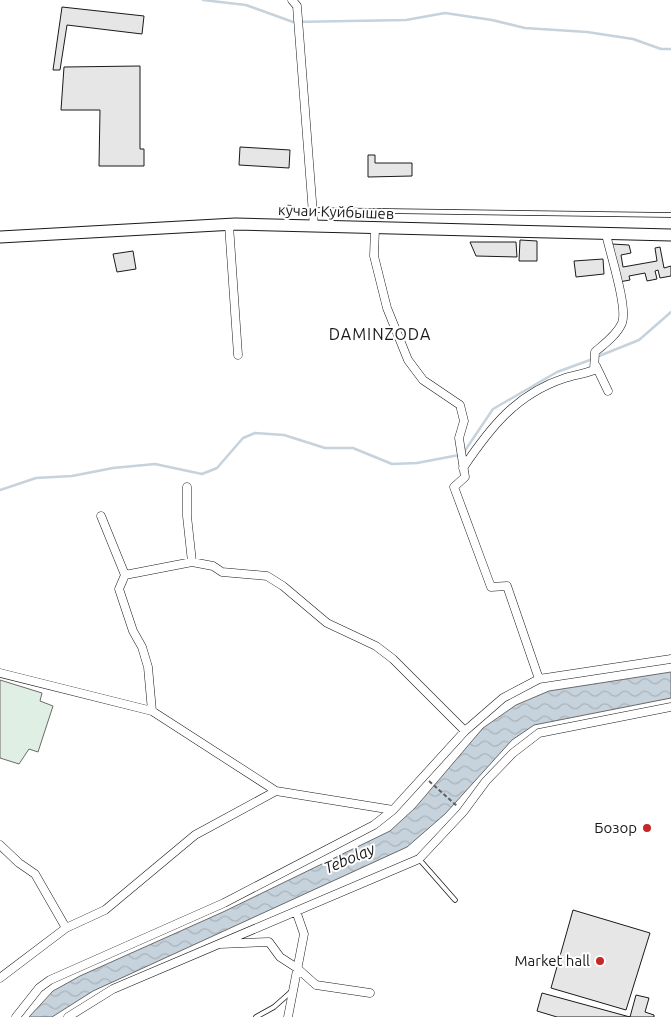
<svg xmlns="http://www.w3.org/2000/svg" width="671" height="1017" viewBox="0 0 671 1017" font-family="Ubuntu,sans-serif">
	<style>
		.green { fill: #e0efe3; stroke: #6a6a6a }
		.water { fill: url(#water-waves); stroke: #6a6a6a }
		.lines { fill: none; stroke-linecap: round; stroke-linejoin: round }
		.stream { stroke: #c6d2dc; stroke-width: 2.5 }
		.building { fill: #e6e6e6; stroke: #1a1a1a }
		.lane-casing { stroke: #1a1a1a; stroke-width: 5.5 }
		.street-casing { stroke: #1a1a1a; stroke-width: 9 }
		.secondary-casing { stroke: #1a1a1a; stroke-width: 13 }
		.path { stroke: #5f5f5f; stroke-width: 2; stroke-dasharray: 4 2.5; stroke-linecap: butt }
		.lane { stroke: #fff; stroke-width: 4 }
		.street { stroke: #fff; stroke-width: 8 }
		.secondary { stroke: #fff; stroke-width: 11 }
		.poi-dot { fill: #c62828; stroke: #fff; stroke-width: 2 }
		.labels { text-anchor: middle; stroke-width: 4; stroke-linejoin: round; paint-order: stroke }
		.street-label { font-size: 15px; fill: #1a1a1a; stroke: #fff }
		.poi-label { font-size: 15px; fill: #1a1a1a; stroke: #fff; text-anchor: end }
		.neighbourhood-label { font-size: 16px; letter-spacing: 1px; fill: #1a1a1a; stroke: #fff }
		.water-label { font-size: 16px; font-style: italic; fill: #1a1a1a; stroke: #fff }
	</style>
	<defs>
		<pattern id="water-waves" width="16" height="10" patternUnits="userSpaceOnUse" patternTransform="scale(1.25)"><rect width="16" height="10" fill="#c6d2dc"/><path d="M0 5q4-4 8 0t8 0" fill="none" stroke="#aab4bc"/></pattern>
	</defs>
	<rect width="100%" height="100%" fill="#fff"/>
	<path class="green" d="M0,680l42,13 -2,8 13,5 -15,46 -9,-3 -10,15 -19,-6z"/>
	<path class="water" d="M671,672v26l-137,27 -22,15 -67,74 -38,33 -314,144 -41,26h-23l24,-26 27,-15 143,-64 167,-81 25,-23 68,-80 33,-23 33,-14z"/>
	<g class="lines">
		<path class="stream" d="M203,0l43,5 47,17 113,-2 39,-7 47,7 33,8 62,4 46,7 28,10h10
			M599,356l40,-16 32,-28
			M464,452l29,-43 64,-37 33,-12
			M0,490l36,-12 36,-2 41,-8 42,-4 47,10 15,-6 26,-30 12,-5 29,2 41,13h28l39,16 25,-1 42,-8"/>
	</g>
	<path class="building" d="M62,7l82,9 -2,18 -75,-9 -7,45h-7z
		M140,66v83h4v17h-45l1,-56h-39l3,-43z
		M240,147l50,3 -1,18 -50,-3z
		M368,155h7v8h37v13l-44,1z
		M520,240l17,1v20h-18z
		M470,242h46l1,15 -41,-1z
		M612,244l17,1 2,8 -10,2 2,12 34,-6 -2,-13 5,-1 4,21 7,-2v10l-11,2 -2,-8 -3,1 2,8 -10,2 -2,-8 -16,3 1,4 -11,2z
		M133,251l3,18 -19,3 -4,-18z
		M603,259l1,15 -28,3 -2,-16z
		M573,910l77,23 -24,77 -75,-22z
		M542,993l88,24h-73l-20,-6z
		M636,995l13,3 -4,14 9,3v2h-24z"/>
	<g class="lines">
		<g class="lane-casing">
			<path id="lane" d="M313,210l358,5
				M419,859l36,41
				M256,1017l18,-10 18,-16"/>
		</g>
		<g class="street-casing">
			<path id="street" d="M292,0l5,6 17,221
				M229,225l9,130
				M375,228l-1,28 13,52 21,52 15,20 37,25 4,16 -5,17 6,39 -11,10 37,100 16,-1 32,93
				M596,366l12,25
				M463,468c27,-40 53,-74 102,-90 9,-3 19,-4 29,-8l1,-18c9,-8 22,-17 27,-29 6,-15 -12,-70 -16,-89
				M187,487v29l5,46
				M101,516l24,59 -6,14 14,42 9,16 6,20 4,44
				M125,575l67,-13 21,4 9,6 45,4 16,10 44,37 49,23 17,13 72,72
				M0,673l152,38 124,80
				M0,845l19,18 16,11 31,54
				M220,944l49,-2 11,15 17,11 19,17 54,8
				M0,978l66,-50 39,-18 90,-75 81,-44 117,19 72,-79 38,-33 36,-19 132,-20
				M16,1017l23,-29 11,-8 174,-77 150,-78 19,-15
				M68,1017l45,-28 306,-130 44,-47 23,-31 27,-28 26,-20 132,-26
				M288,1017l16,-83 -8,-23"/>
		</g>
		<g class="secondary-casing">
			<path id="secondary" d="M0,237l235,-13 436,11"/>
		</g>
		<path class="path" d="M429,781l28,25"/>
		<use href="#lane" class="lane"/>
		<use href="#street" class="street"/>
		<use href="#secondary" class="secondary"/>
	</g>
	<g class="poi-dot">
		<circle cx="647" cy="828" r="5"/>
		<circle cx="600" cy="961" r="5"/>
	</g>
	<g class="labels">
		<g class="street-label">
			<text transform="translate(336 212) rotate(2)" y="5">кӯчаи Куйбышев</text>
		</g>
		<g class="poi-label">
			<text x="637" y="833">Бозор</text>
			<text x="590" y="966">Market hall</text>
		</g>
		<g class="neighbourhood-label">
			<text x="380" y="340">DAMINZODA</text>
		</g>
		<g class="water-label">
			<text transform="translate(349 858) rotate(-23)" y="6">Tebolay</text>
		</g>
	</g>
</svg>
